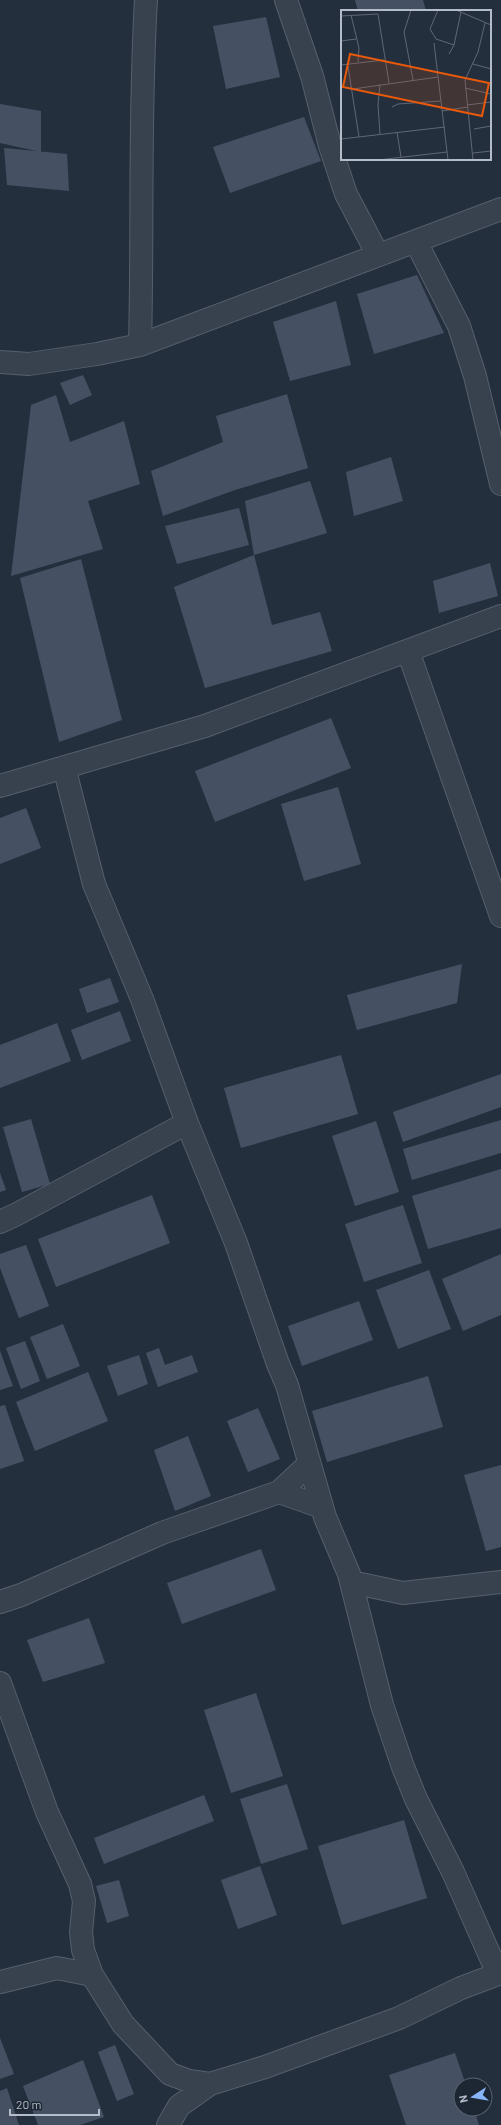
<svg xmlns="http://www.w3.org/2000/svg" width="501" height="2125" viewBox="0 0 501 2125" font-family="Barlow,sans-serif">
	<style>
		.building { fill: #455162 }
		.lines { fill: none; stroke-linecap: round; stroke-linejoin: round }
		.minor-casing { stroke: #565f6c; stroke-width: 24 }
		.minor { stroke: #38414e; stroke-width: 22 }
		.inset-road { fill: none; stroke: #5e6776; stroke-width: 1 }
		.view { fill: #e8590c; fill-opacity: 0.15; stroke: #e8590c; stroke-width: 2 }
		.inset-edge { fill: none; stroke: #b4bcc9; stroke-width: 2 }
	</style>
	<rect width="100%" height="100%" fill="#242f3e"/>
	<path class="building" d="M355,0h68l3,11h-68z
		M266,17l14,60 -54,12 -13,-63z
		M0,104l41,7v41l-41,-9z
		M304,117l17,44 -91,32 -17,-46z
		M4,148l63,6 2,37 -62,-6z
		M417,275l27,58 -70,21 -17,-60z
		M336,301l15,64 -61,16 -17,-59z
		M83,375l9,20 -22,10 -10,-22z
		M287,394l21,74 -73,22 -72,26 -12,-45 72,-29 -7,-26z
		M56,395l14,47 54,-21 16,63 -52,17 15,48 -92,27 20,-171z
		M391,457l12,44 -49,15 -8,-44z
		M310,481l17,52 -73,22 -9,-54z
		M239,508l10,37 -72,19 -12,-38z
		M254,555l18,70 48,-13 12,39 -127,37 -31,-101z
		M81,559l41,161 -63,22 -39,-164z
		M490,563l8,33 -59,17 -6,-32z
		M331,718l20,50 -136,54 -20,-51z
		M338,787l23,77 -57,17 -23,-77z
		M26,808l15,40 -41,16v-46z
		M462,964l-5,39 -100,27 -10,-35z
		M110,978l9,24 -32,11 -8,-24z
		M120,1011l11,30 -49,19 -11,-30z
		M57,1023l14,38 -71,27v-43z
		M341,1055l17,59 -117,34 -17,-60z
		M501,1074v33l-98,35 -10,-30z
		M31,1119l19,65 -28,8 -19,-65z
		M501,1120v33l-89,27 -9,-31z
		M376,1121l23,71 -44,14 -23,-70z
		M501,1169v59l-73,21 -16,-53z
		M0,1173l6,17 -6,2z
		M152,1195l18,48 -114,44 -18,-48z
		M403,1205l19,58 -58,19 -19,-58z
		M26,1245l23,61 -30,12 -19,-50v-14z
		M501,1254v61l-38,16 -21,-52z
		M429,1270l22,59 -53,20 -22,-59z
		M359,1301l14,39 -71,26 -14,-40z
		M63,1324l17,42 -33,13 -17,-42z
		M25,1341l15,40 -19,8 -15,-41z
		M159,1348l6,17 27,-10 6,17 -40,15 -12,-34z
		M0,1351l13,35 -13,4z
		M139,1355l9,29 -30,12 -11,-30z
		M88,1372l20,49 -73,30 -19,-49z
		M428,1376l15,51 -116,35 -15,-51z
		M5,1405l19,56 -24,8v-63z
		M258,1408l22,51 -32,13 -21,-51z
		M188,1436l23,60 -36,15 -21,-61z
		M501,1465v82l-15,4 -22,-76z
		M261,1549l15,41 -94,34 -15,-41z
		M89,1618l16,45 -62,19 -16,-42z
		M256,1693l27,83 -52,17 -27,-83z
		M287,1784l21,65 -47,15 -21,-65z
		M204,1795l10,26 -110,43 -10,-26z
		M404,1820l23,78 -85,27 -24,-79z
		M260,1866l17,49 -39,14 -17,-49z
		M119,1880l10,36 -22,7 -11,-37z
		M0,2038l14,36 -14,5z
		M115,2045l19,49 -17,7 -19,-49z
		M455,2053l11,32h-5v24h13l5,16h-73l-17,-50z
		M83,2060l21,57 -24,8h-42l-15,-39z
		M7,2088l12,37h-19v-34z"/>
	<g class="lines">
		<g class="minor-casing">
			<path id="minor" d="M286,0l26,76 18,70 16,48 32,61
				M416,242l43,84 16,50 26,108
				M140,345c3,-115 -1,-230 6,-345
				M0,362l29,2 68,-10 43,-9 361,-136
				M408,651l93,265
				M64,767l30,117 48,115 45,124 49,120 42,121 9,21 38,132 24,57 33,131 21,62 13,32 37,73 45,102
				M0,786l205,-60 296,-110
				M0,1222l17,-8 170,-91
				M279,1492l43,15
				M351,1582l52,11 98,-11
				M0,1602l21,-7 141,-62 117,-41 30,-28
				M0,1683l47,129 33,72 4,17 -3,31 2,18 9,25 31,49 47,50 19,7 21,3
				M0,1982l57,-14 35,7
				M168,2125l11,-19 31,-22 55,-17 134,-49 62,-30 40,-15"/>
		</g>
		<use href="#minor" class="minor"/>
	</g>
	<g transform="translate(341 10)">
		<rect width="150" height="150" fill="#242f3e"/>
		<path class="inset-road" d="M70,0l-7,22 9,48M97,0l-8,19 6,10 18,6M115,0l35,15M10,5l8,33 -1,14M0,6l37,-2 11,69M0,31l15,-2M93,33l14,117M108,44l5,-9 7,-33M132,54l18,5M0,55l43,-5M7,56l11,71M124,78l26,6M12,79l85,-12M126,95l24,-3M51,97l6,-3 43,-3M101,101l26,-4M133,119l17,-3M56,122l4,25M39,124l-2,-29 2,-21M0,129l104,-12M132,143l18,-2M37,150l69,-8M132,150l-8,-80 13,-28 7,-29"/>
		<path class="view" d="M9,44l139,29 -7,33 -139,-29z"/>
		<rect width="150" height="150" class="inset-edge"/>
	</g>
	<g transform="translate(473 2097) rotate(258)"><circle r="19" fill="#1d2633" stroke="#59626f"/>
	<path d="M0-3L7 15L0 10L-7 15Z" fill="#8ab4f8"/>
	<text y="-6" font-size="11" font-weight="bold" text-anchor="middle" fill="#b4bcc9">N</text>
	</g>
	<path d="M10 2109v6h89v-6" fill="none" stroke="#b4bcc9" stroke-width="2"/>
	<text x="16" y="2109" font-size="12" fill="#b4bcc9" stroke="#1d2633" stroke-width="3" paint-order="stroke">20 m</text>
</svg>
